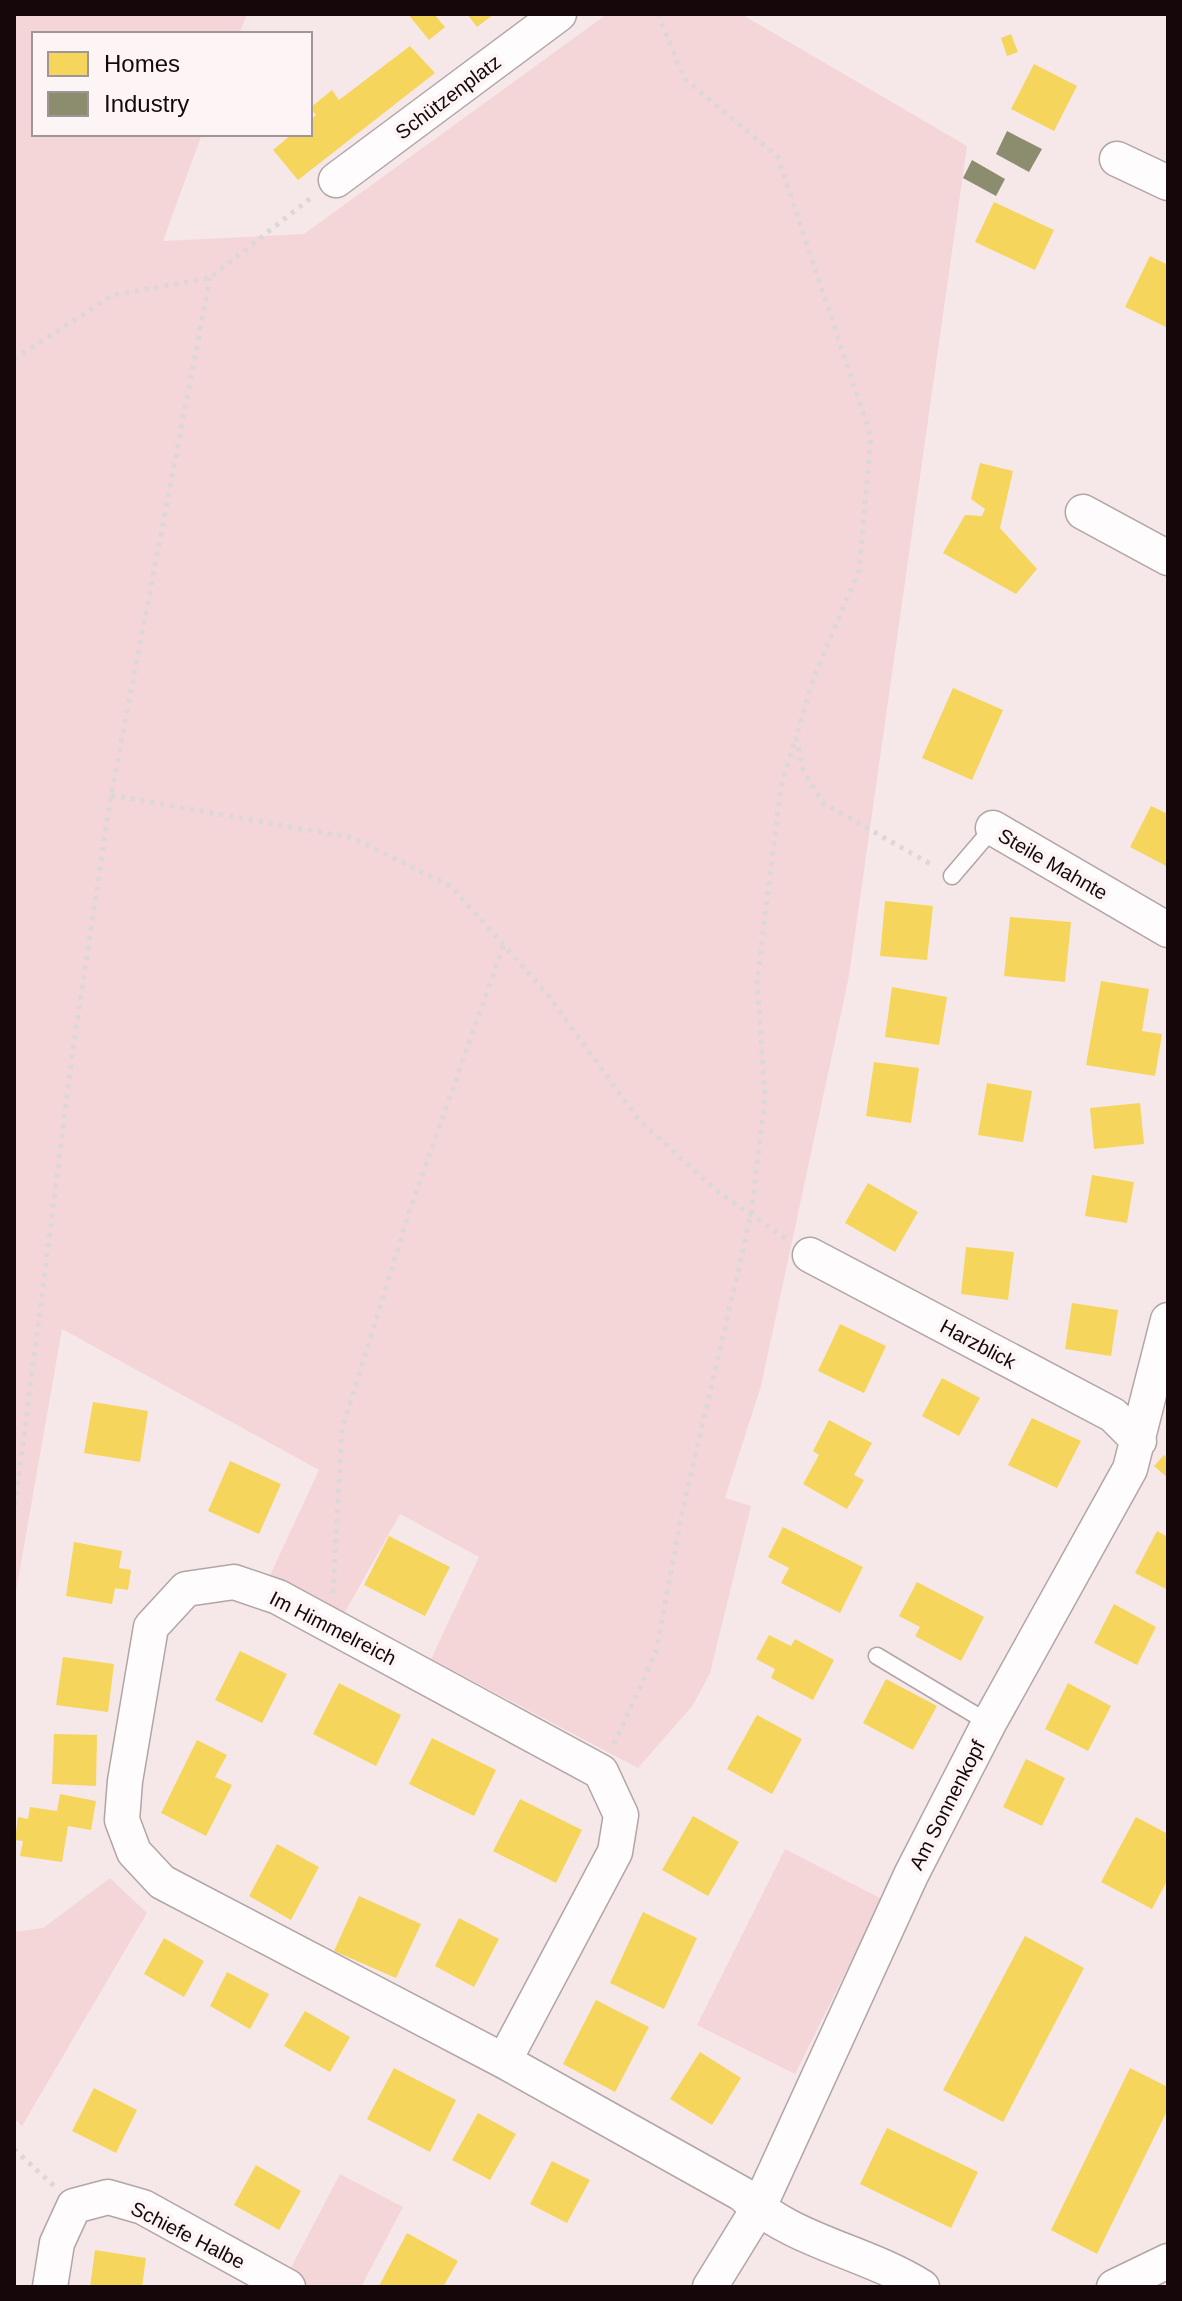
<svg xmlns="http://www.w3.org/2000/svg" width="1182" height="2301" viewBox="0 0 1182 2301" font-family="Helvetica,sans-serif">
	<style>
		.green { fill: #f4d6d9 }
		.homes { fill: #f6d55c }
		.industry { fill: #8c8c6e }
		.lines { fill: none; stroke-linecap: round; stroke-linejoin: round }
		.lane-casing { stroke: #b2a5a6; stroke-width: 19 }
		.street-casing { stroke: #b2a5a6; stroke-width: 37 }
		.path { stroke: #dcd8d8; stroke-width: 5; stroke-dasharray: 4 6; stroke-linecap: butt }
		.lane { stroke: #fefcfc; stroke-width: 16 }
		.street { stroke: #fefcfc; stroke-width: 34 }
		.labels { text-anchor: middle; stroke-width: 8; stroke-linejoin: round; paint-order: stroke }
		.street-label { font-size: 20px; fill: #16080a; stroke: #fdf4f5 }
	</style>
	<rect width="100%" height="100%" fill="#f6e8e9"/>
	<path class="green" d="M14,14h233l-8,20h-205v100h168l-39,107 141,-7 303,-220h134l226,132 -118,830 -88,410 -36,112 26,8 -41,167 -17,32 -55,63 -207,-109 48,-102 -79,-43 -59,105 -75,-35 53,-114 -257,-141 -48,274z
		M785,1849l97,50 -87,175 -98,-49z
		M110,1878l37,35 -125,213 -8,-7v-187l29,-4z
		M340,2174l63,33 -42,80h-50l-24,-12z"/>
	<path class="homes" d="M408,14h26l11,13 -16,13z
		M467,14h27l-17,13z
		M1011,34l7,18 -11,4 -6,-18z
		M410,46l25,27 -137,107 -25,-30 19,-16h18v-14l6,-5 -6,-7 22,-18 7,10z
		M1034,64l43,22 -23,45 -43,-22z
		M994,202l60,28 -19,40 -60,-28z
		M1150,256l18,9v63l-43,-21z
		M980,463l33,8 -13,57 37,41 -21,25 -73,-41 22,-38 17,1 3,-7 -14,-10z
		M953,688l50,22 -31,70 -50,-22z
		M1151,806l17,8v53l-38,-20z
		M885,901l48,5 -6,54 -47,-4z
		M1010,917l61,5 -6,60 -61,-6z
		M1101,981l48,8 -7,42 20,3 -7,42 -69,-11z
		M892,987l55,10 -8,48 -54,-8z
		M874,1062l45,6 -8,55 -45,-7z
		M987,1083l45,8 -9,51 -45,-7z
		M1140,1103l4,41 -50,5 -4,-41z
		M1092,1175l42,7 -7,41 -42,-7z
		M868,1183l50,29 -23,40 -50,-29z
		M966,1247l48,5 -6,48 -47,-6z
		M1072,1303l46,7 -7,46 -46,-7z
		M840,1324l46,22 -22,47 -46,-22z
		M942,1378l38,20 -21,38 -37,-20z
		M93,1402l55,9 -8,51 -56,-9z
		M1032,1418l49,23 -24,47 -49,-23z
		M829,1420l43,23 -18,32 10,5 -17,29 -44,-25 16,-29 -6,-4z
		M1164,1455l4,4v19l-14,-12z
		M230,1461l51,23 -22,50 -51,-23z
		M783,1527l80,40 -23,46 -59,-30 8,-15 -21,-11z
		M1157,1531l11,6v53l-33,-17z
		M389,1536l61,31 -25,49 -61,-31z
		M74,1542l48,9 -3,17 12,2 -3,20 -13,-2 -3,16 -46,-8z
		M917,1582l67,35 -23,44 -46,-25 5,-9 -21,-11z
		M1114,1604l42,23 -19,38 -43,-22z
		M769,1635l22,11 4,-7 39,21 -21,40 -42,-22 4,-9 -19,-10z
		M240,1651l47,23 -25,49 -47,-23z
		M63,1657l51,7 -6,48 -52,-7z
		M886,1679l51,27 -24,44 -50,-27z
		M339,1683l62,32 -25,51 -63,-32z
		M1068,1683l43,23 -23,45 -43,-22z
		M757,1715l45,24 -30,55 -45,-25z
		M54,1734l43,1 -1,51 -44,-2z
		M432,1738l64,32 -22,46 -65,-32z
		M197,1740l30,15 -12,22 17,8 -26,51 -45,-23z
		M1026,1759l39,19 -23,48 -39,-19z
		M60,1794l36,7 -5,29 -23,-4 -6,36 -42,-6 3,-15 -8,-1 3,-23 10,2 2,-12 27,4z
		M520,1799l62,31 -26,53 -63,-32z
		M693,1816l46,26 -31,54 -46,-26z
		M1136,1817l32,17v45l-16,30 -51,-27z
		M277,1844l42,23 -28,53 -42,-24z
		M359,1896l62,28 -25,54 -62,-27z
		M643,1912l54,26 -33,71 -54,-26z
		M459,1918l40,21 -25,48 -39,-21z
		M1025,1936l59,32 -81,154 -60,-32z
		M164,1938l40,23 -20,36 -40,-23z
		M227,1972l42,22 -19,35 -40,-23z
		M596,2000l53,27 -34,65 -52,-28z
		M305,2011l45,26 -20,35 -46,-26z
		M700,2052l41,26 -29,47 -42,-26z
		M394,2068l62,32 -26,52 -63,-33z
		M1130,2068l38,19v22l-71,145 -46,-24z
		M94,2088l43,22 -21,43 -44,-22z
		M478,2113l38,21 -26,46 -38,-20z
		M887,2128l91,44 -27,56 -91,-44z
		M552,2161l38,19 -23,43 -37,-19z
		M256,2165l45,26 -22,39 -45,-25z
		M407,2233l51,28 -15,26 -64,-1z
		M95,2250l51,8 -4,29h-52z"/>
	<path class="industry" d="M1007,131l35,18 -13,23 -33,-18z
		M972,160l33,19 -9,17 -33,-18z"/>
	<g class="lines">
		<g class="lane-casing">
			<path id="lane" d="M952,876l41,-48
				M877,1656l112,67"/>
		</g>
		<g class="street-casing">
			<path id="street" d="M1117,159l51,24
				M336,180l223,-166
				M1083,512l85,46
				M993,828l175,102
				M810,1255l303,160 26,26
				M504,2061l111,-209 6,-37 -20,-43 -323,-175 -44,-15 -48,7 -35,38 -26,154 -3,39 12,32 28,30 342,179 238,133c50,48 123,57 180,93
				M50,2287l7,-44 17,-37 34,-9 35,10 145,80
				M710,2287l48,-78 153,-334 78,-152 141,-254 38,-149
				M1114,2287l54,-26"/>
		</g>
		<path class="path" d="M658,14l26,64 94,79 93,280 -12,133 -45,107 -18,60 7,33 20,33 111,63
			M14,359l99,-64 97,-17 102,-81
			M111,795l242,43 99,49 95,107 91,125 80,73 68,47
			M14,1515l59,-466 38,-254 99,-517
			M333,1593l9,-164 69,-222 93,-263
			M614,1744l42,-92 26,-139 69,-298 14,-117 -8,-116 24,-196 15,-49
			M14,2149l40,37"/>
		<use href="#lane" class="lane"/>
		<use href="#street" class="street"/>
	</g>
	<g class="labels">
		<g class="street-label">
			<text transform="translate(448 97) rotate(-37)" y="7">Schützenplatz</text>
			<text transform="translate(1053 864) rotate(30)" y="7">Steile Mahnte</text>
			<text transform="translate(978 1344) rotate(28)" y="7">Harzblick</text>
			<text transform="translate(333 1628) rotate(27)" y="7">Im Himmelreich</text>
			<text transform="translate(947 1805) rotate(-63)" y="7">Am Sonnenkopf</text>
			<text transform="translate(188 2235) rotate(27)" y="7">Schiefe Halbe</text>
		</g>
	</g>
	<rect width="1182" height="2301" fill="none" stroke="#16080a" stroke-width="32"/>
	<rect x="32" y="32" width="280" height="104" fill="#fdf4f5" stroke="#a19697" stroke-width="2"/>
	<rect x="48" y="52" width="40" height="24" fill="#f6d55c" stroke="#a19697" stroke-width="2"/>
	<text x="104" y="72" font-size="24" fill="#16080a">Homes</text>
	<rect x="48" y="92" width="40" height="24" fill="#8c8c6e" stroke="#a19697" stroke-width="2"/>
	<text x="104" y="112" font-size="24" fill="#16080a">Industry</text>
</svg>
